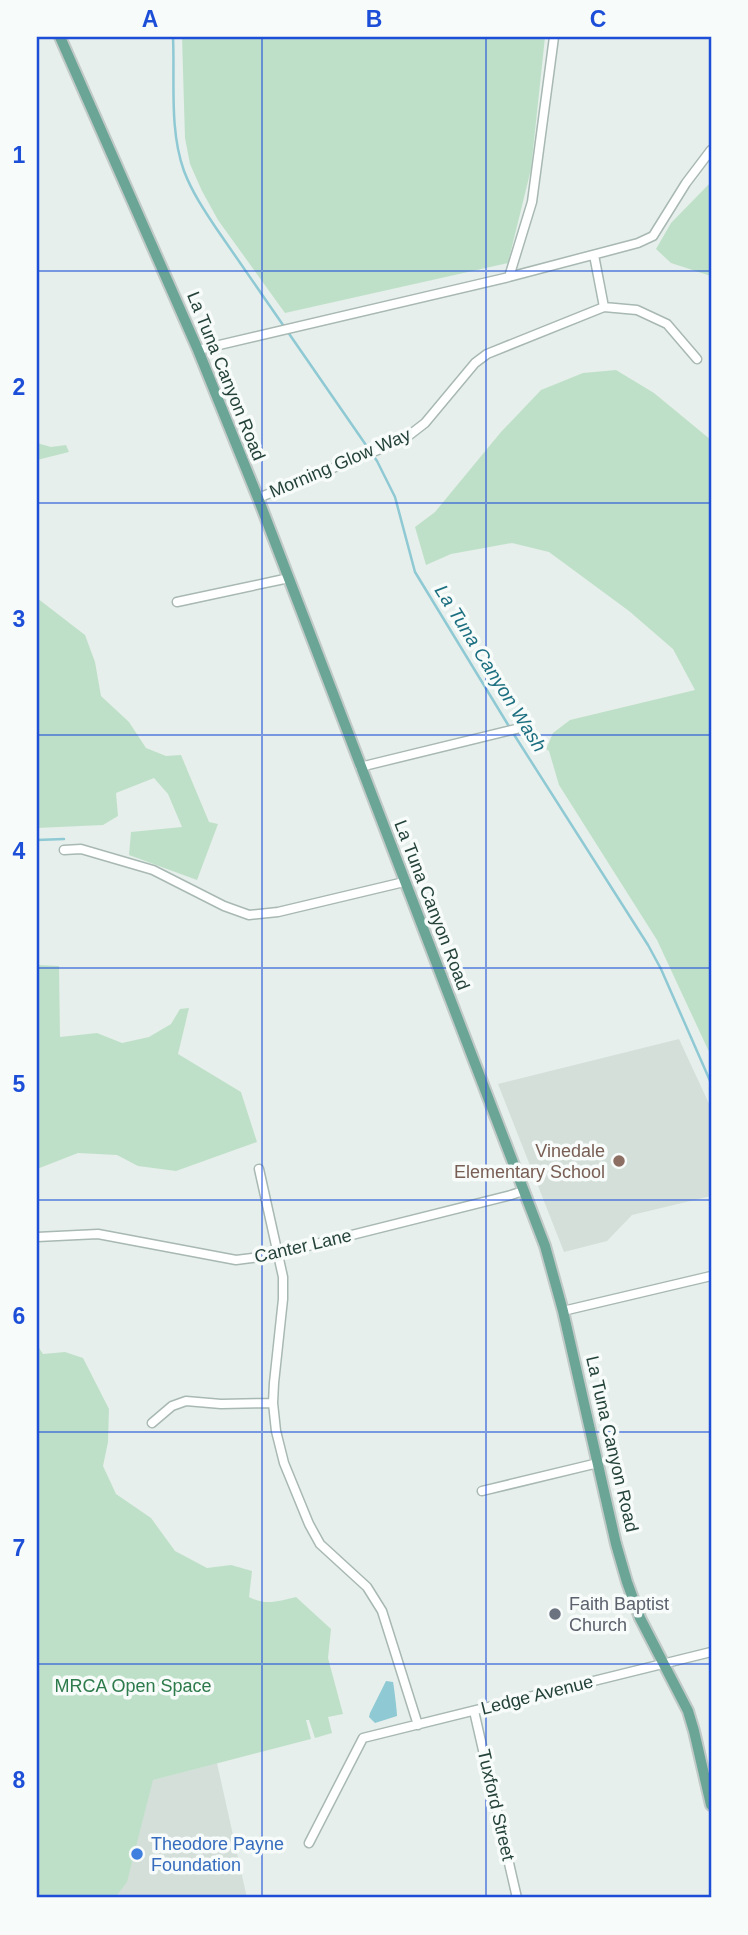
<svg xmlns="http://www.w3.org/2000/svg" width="748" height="1935" viewBox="0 0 748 1935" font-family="Helvetica,sans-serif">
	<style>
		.built { fill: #d4dfda }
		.green { fill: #bfe0c8 }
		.water { fill: #8ec9d4 }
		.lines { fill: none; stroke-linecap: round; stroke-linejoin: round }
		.stream { stroke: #8ec9d4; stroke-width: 2.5 }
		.minor-casing { stroke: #a8b8b2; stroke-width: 11 }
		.major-casing { stroke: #c2cac8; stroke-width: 14 }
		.minor { stroke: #fff; stroke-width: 8 }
		.major { stroke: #6aa596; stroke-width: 10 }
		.grid { fill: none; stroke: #1d4ed8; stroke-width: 2; stroke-opacity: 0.55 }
		.education-dot { fill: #8d6e63; stroke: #f7fbf9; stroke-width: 2.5 }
		.worship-dot { fill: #6b7280; stroke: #f7fbf9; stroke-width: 2.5 }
		.shop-dot { fill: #3f7fe0; stroke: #f7fbf9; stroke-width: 2.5 }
		.labels { text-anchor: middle; stroke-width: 7; stroke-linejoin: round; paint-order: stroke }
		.street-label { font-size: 18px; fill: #24423a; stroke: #f7fbf9 }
		.education-label { font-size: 18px; fill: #785e54; stroke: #f7fbf9; text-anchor: end }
		.worship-label { font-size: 18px; fill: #5b616d; stroke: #f7fbf9; text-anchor: start }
		.park-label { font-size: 18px; fill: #2d7a4b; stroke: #f7fbf9 }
		.shop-label { font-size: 18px; fill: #366cbe; stroke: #f7fbf9; text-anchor: start }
		.water-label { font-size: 19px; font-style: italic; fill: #1c6f80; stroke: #f7fbf9 }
		.neatline { fill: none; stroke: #1d4ed8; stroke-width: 2.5 }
		.grid-label { font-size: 23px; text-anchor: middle; font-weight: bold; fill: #1d4ed8 }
	</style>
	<rect width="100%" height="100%" fill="#e6efeb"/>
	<path class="built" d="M679,1039l32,69v88l-79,19 -25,26 -43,11 -66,-168z
		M217,1763l30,135h-210v-88z"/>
	<path class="green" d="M182,37h363l-14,132 -23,94 -223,50 -67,-93 -16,-29 -12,-27 -5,-26z
		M711,182v94l-40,-13 -15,-14 15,-26z
		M616,370l38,23 57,47v616l-54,-116 -98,-155 -10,-34 -3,-2 7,-16 17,-13 125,-30 -22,-41 -44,-38 -80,-59 -37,-9 -61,11 -25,11 -11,-38 20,-15 66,-80 40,-42 42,-17z
		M37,443l14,4 15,-2 3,7 -32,8z
		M37,598l48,37 10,27 6,34 28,26 17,26 20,8 15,-1 28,67 9,2 -21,56 -68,-25 2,-23 51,-5 -14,-33 -14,-16 -38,15 2,23 -15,9 -66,3z
		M37,965l22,1 1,71 37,-4 25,10 27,-6 22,-13 9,-15 9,-1 -11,46 63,38 16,50 -81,29 -38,-5 -21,-11 -39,-2 -41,16z
		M37,1345l6,9 22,-2 18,6 26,51 -1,33 -5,24 13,28 35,24 24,33 32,17 24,-3 21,6 -3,26c18,9 29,4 47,0l35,32 -3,29 15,56 -15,3 4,16 -17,5 -6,-18h-3l5,19 -158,41 -26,102 -12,16h-78z"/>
	<path class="water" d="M386,1681l7,1c1,4 4,30 4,34l-22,7 -6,-6 1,-4z"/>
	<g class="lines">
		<path class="stream" d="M173,37c2,44 -4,92 11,134 8,21 20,39 32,57l161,233 18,36 20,75 95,156
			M513,733l135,212 13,24 50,114
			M37,840l27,-1"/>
		<g class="minor-casing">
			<path id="minor" d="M594,255l10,52
				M509,277l23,-75 22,-165
				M198,350l311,-73 129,-34 15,-7 33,-53 25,-33
				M258,498l145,-58 22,-17 50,-60 12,-9 117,-47 33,3 30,14 30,35
				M177,602l112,-24
				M360,767l156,-38 4,-3 2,-5
				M64,850l17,-1 72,21 71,36 25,9 29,-3 126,-30
				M259,1169l24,108v22l-9,84 -1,20 3,28 8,32 25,61 11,20 47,43 15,24 36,114
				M37,1237l61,-3 138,26 32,-4 243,-61 12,-4
				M563,1311l148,-35
				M152,1423l20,-17 14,-5 35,3 52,-1
				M482,1491l116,-28
				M474,1711l43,187
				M309,1843l54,-105 348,-86"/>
		</g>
		<g class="major-casing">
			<path id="major" d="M60,37l138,313 60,148 287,748 18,65 53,233 11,38 13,36 48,93 6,20 17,74"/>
		</g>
		<use href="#minor" class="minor"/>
		<use href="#major" class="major"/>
	</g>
	<path class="grid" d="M262,37v1861M486,37v1861M37,271h674M37,503h674M37,735h674M37,968h674M37,1200h674M37,1432h674M37,1664h674"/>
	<circle class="education-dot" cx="619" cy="1161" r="7"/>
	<circle class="worship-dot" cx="555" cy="1614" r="7"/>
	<circle class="shop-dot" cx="137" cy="1854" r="7"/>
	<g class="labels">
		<g class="street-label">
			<text transform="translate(226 376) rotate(68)" y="6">La Tuna Canyon Road</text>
			<text transform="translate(340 463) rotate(-23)" y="6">Morning Glow Way</text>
			<text transform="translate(432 905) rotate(69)" y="6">La Tuna Canyon Road</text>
			<text transform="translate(303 1246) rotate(-13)" y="6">Canter Lane</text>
			<text transform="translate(612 1444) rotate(77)" y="6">La Tuna Canyon Road</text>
			<text transform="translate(537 1695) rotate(-14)" y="6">Ledge Avenue</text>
			<text transform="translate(496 1805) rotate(77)" y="6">Tuxford Street</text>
		</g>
		<g class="education-label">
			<text x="605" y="1157">Vinedale<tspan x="605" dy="21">Elementary School</tspan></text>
		</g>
		<g class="worship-label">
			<text x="569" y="1610">Faith Baptist<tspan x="569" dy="21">Church</tspan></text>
		</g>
		<g class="park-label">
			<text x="133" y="1692">MRCA Open Space</text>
		</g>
		<g class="shop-label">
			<text x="151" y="1850">Theodore Payne<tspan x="151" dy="21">Foundation</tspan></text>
		</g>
		<g class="water-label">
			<text transform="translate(491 668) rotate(58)" y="7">La Tuna Canyon Wash</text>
		</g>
	</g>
	<rect width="748" height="1935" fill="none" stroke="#f7fbf9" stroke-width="77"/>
	<rect x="38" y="38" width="672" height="1858" class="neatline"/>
	<g class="grid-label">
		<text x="150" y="27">A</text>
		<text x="374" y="27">B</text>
		<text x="598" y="27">C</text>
		<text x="19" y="163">1</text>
		<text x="19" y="395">2</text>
		<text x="19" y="627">3</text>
		<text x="19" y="859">4</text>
		<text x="19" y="1092">5</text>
		<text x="19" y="1324">6</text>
		<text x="19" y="1556">7</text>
		<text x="19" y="1788">8</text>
	</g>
</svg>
